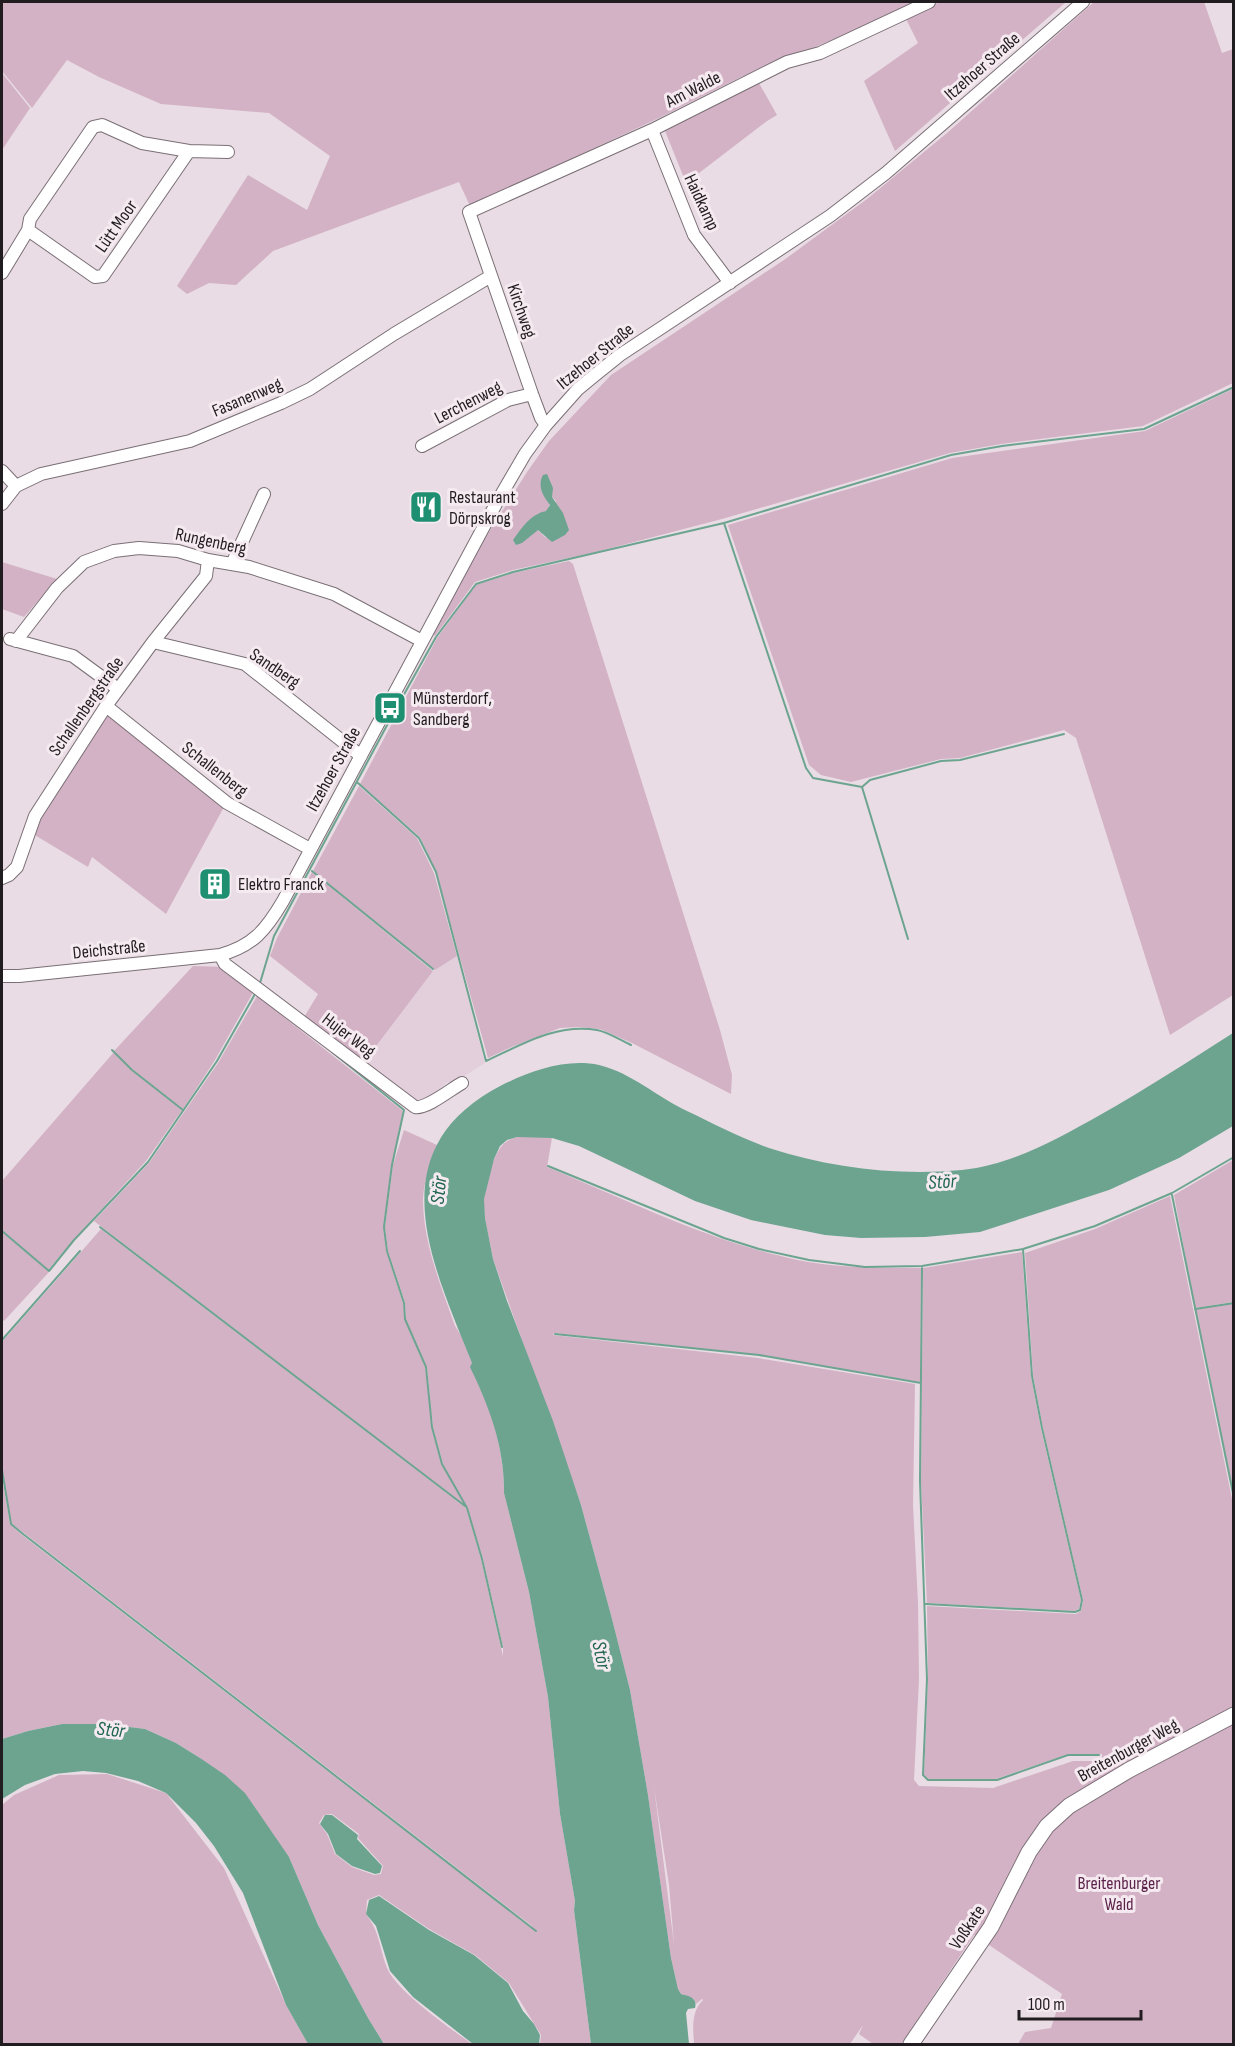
<svg xmlns="http://www.w3.org/2000/svg" width="1235" height="2046" viewBox="0 0 1235 2046" font-family="'Sofia Sans Condensed',sans-serif">
	<style>
		.built { fill: #e3cfdb }
		.green { fill: #d3b2c6; fill-rule: evenodd }
		.water { fill: #6ca490 }
		.lines { fill: none; stroke-linecap: round; stroke-linejoin: round }
		.stream { stroke: #6ca490; stroke-width: 2 }
		.minor-casing { stroke: #7a6f75; stroke-width: 14 }
		.major-casing { stroke: #7a6f75; stroke-width: 17 }
		.minor { stroke: #fff; stroke-width: 12 }
		.major { stroke: #fff; stroke-width: 15 }
		.labels { text-anchor: middle; stroke-width: 6; stroke-linejoin: round; paint-order: stroke }
		.street-label { font-size: 18px; fill: #211c1f; stroke: #f6eaf1 }
		.poi-label { font-size: 18px; fill: #211c1f; stroke: #f6eaf1; text-anchor: start }
		.park-label { font-size: 18px; fill: #5c244b; stroke: #f6eaf1 }
		.water-label { font-size: 20px; font-style: italic; fill: #206651; stroke: #f6eaf1 }
	</style>
	<rect width="100%" height="100%" fill="#e9dce4"/>
	<path class="built" d="M457,956l28,107 -30,19h-8l-21,20 -9,3 -55,-39 71,-95z"/>
	<path class="green" d="M2,2h914l-59,28 -116,47 -82,41 -189,88 -11,-24 -186,69 -37,34 -27,-2 -22,11 -10,-8 71,-111 59,35 23,-54 -61,-43 -108,-9 -62,-27 -32,-17 -35,48 -30,-37z
		M940,2h126l-171,149 -31,-70 54,-38 -13,-26z
		M1094,2h110l18,51 11,-4v334l-90,43 -142,18 -51,9 -228,66 -126,33 -83,18 -38,12 -40,54 -4,-3 51,-90 45,-71 22,-31 62,-66 173,-115 83,-61 80,-66zM546,497h6l4,4 -10,37 -8,-8 12,-26z
		M2,73l28,35 -28,42z
		M759,83l18,32 -10,6 -81,62 -23,-57z
		M1233,389v606l-63,40 -94,-297 -12,-8 -104,28 -19,1 -90,23 -30,-7 -12,-10 -81,-240 224,-67 193,-27z
		M569,561l4,3 147,466 12,45 -1,19 -99,-51 -32,-14 -22,-2 -18,1 -46,18 -26,12 -52,-186 -16,-35 -60,-53 77,-146 39,-53 37,-12z
		M2,562l55,17 -33,38 -22,-8z
		M107,715l118,90 -59,109 -74,-57 -4,10 -55,-33 6,-19z
		M359,786l58,52 17,35 23,83 -22,14 -122,-99z
		M312,872l121,99 -71,94 -59,-46 15,-25 -48,-38 7,-18z
		M193,966l33,1 29,22 -40,71 -32,49 -50,-39 -19,-19z
		M257,996l146,115 -11,53 -8,63 2,23 17,53 2,16 20,48 6,38 1,22 10,37 23,42 -371,-285 55,-58 69,-100z
		M114,1052l18,19 50,39 -36,51 -72,78 -26,31 -46,-40v-49z
		M404,1130l33,15c-6,18 -13,35 -14,54 0,44 18,87 32,127l7,11c19,50 43,102 42,156l25,99 19,105 12,117 15,87 -1,9 17,134h-51l1,-9 -32,-52 -34,-28 -46,-26 -50,-34 -12,5 -1,14c15,20 13,35 22,56 10,22 63,59 84,74h-88l-16,-26 -50,-93 -29,-68 -89,-99 -24,-15 -31,-14 -39,-5h-44l-34,7 -26,8v-262l8,47 12,11 509,393 1,-2 -521,-403 -9,-58v-123l99,-113 365,279 15,51 22,97v-9l-20,-88 -16,-51 -24,-44 -10,-37 -6,-60 -21,-48 -1,-16 -17,-52 -3,-24 8,-62zM332,1814l27,20 -1,4 25,28 -2,8 -7,1 -22,-8 -17,-13 -8,-20 -8,-11 5,-8z
		M537,1136l15,2 -5,29c85,35 169,78 261,95 37,6 75,6 113,6l-1,114 -161,-27 -205,-22 -1,2 205,23 157,26 -2,121 5,98 1,76 -5,101 5,6 74,2 80,-27h29v-7h-34l-72,25h-67l-5,-4 4,-96 -1,-73 149,8 5,-3 2,-11 -40,-172 -10,-53 -8,-122 70,-24 75,-33 63,308v540h-215l7,-12 26,-4 11,-34 -88,-59 -73,109h-28l-14,-10 4,-9 -13,19h-156c-1,-15 -3,-33 9,-44l-1,-1 -6,5 -2,-5 -13,-5 -3,-5 -7,-31 -23,-163 -18,-105 -19,-75 -30,-110 -88,-246c-3,-19 -10,-41 -9,-61 2,-16 10,-51 25,-58 9,-5 18,-4 28,-4zM654,1787l15,98 5,59z
		M1233,1160v142l-38,6 -21,-113z
		M2,1232l47,40 -45,49 -2,-2z
		M1022,1252l9,124 10,53 40,171 -2,9 -5,2 -147,-8 -6,-121 2,-214z
		M1233,1303h1l-1,190 -38,-184z
		M107,1774l59,19 58,75 62,137 22,39h-306v-239l12,-10 45,-20z"/>
	<path class="water" d="M547,474l6,14 -1,9 11,16 6,17 -4,5 -13,7 -14,-12 -16,13 -6,2 -3,-5c9,-13 18,-26 33,-29l4,-6c-7,-9 -13,-19 -7,-30z
		M1233,1033v93l-54,32 -70,32 -129,42 -55,5 -64,1 -36,-3 -74,-15 -56,-19 -116,-55 -27,-8 -35,-1 -10,3 -7,6 -6,13 -10,40 1,19 8,41 14,42 46,120 28,84 30,110 19,75 18,105 23,163 7,31 3,5c7,2 17,3 14,14l-7,1 -2,4 3,31h-98l-17,-134 1,-9 -15,-87 -12,-117 -19,-105 -25,-99c1,-45 -15,-87 -34,-126l2,-4c-40,-100 -96,-213 30,-278 29,-14 64,-27 97,-20 33,8 58,32 88,46 27,13 54,27 82,37 61,20 129,28 193,22 50,-5 95,-31 138,-55 46,-26 89,-54 133,-82z
		M62,1724h44l39,5 31,14 24,15 25,17 20,18 44,64 29,68 50,93 16,26h-76l-22,-39 -43,-112 -29,-47 -18,-23 -30,-30 -28,-12 -32,-8 -23,-2 -28,3 -30,11 -23,14v-60l26,-8z
		M325,1815h7l26,20 -1,4 25,27 -2,7 -5,1 -23,-8 -16,-12 -8,-20 -8,-10z
		M379,1896l50,34 45,25 34,28 15,28 11,13 6,11 -1,9h-66l-60,-47 -23,-26 -14,-45 -10,-12 3,-14z"/>
	<g class="lines">
		<path class="stream" d="M724,523l82,245 7,10 49,9 8,-7 71,-19 19,-1 104,-26
			M358,783l61,55 17,34 50,189c35,-16 71,-38 111,-31 11,2 23,10 34,15
			M862,787l46,152
			M312,871l121,98
			M260,983l14,-47 118,-220 44,-79 40,-53 37,-12 211,-49 227,-68 51,-9 142,-17 90,-42
			M112,1050l20,20 51,40
			M332,1052l72,58 -12,55 -8,62 3,24 17,52 1,16 21,48 6,60 10,37 25,44 15,51 20,88
			M548,1166l176,72 35,11 50,11 56,7 57,-1 101,-17 72,-23 77,-33 62,-36
			M1172,1195l62,303
			M100,1227l365,279
			M2,1231l47,40 25,-31 74,-78 69,-101 38,-67
			M922,1268l-2,213 7,198 -4,96 5,5h69l71,-25h31
			M1195,1309l39,-6
			M555,1334l204,21 162,28
			M2,1340l78,-89
			M2,1470l9,54 12,10 513,397
			M926,1604l149,8 5,-2 2,-10 -40,-172 -10,-52 -9,-127"/>
		<g class="minor-casing">
			<path id="minor" d="M652,130l42,105 36,48
				M189,151l39,1
				M2,273l26,-43 2,-11 63,-92 9,-2 40,18 47,8 -86,125 -8,1 -67,-47
				M546,425l-5,-7 -9,-24 -63,-182 183,-82 135,-68 33,-9 109,-51
				M422,446l86,-46 24,-6
				M2,471l14,15
				M2,504l14,-18 25,-12 149,-33 91,-38 29,-14 84,-55 97,-58
				M232,564l32,-70
				M10,639l63,17 45,33
				M16,641l41,-53 27,-26 30,-11 25,-3 39,3 30,9 41,7 85,27 88,47
				M153,642l92,22 116,92
				M106,706l121,97 83,46
				M2,878l7,-3 8,-8 18,-51 71,-110 47,-64 53,-66 2,-16
				M220,955l5,9 190,143c12,2 36,-18 47,-24
				M2,976h17l201,-21c33,-9 46,-25 63,-54l214,-399 28,-48 21,-29 32,-36 17,-14 25,-20 38,-25 172,-114 56,-43 197,-171"/>
		</g>
		<g class="major-casing">
			<path id="major" d="M911,2044l80,-117 38,-75 18,-26 22,-20 60,-36 105,-55"/>
		</g>
		<use href="#minor" class="minor"/>
		<use href="#major" class="major"/>
	</g>
	<defs>
		<g id="restaurant-square" transform="scale(1.725)"><rect x="-9" y="-9" width="18" height="18" rx="4" fill="#1e8f71" stroke="#f6eaf1"/><path d="M-5-6h1v4h1v-4h1v4h1v-4h1v5L-1.5 .5V6h-2V.5L-5-1ZM5-6V6H3V1.5H1.5Q1.5-4 5-6Z" fill="#fff"/></g>
		<g id="bus-square" transform="scale(1.725)"><rect x="-9" y="-9" width="18" height="18" rx="4" fill="#1e8f71" stroke="#f6eaf1"/><path d="M-5-6H5V4H4V6H2V4H-2V6H-4V4H-5ZM-3.5-4V0h7V-4ZM-3.5 1.2v1.5H-2V1.2ZM2 1.2v1.5H3.5V1.2Z" fill="#fff"/></g>
		<g id="building-square" transform="scale(1.725)"><rect x="-9" y="-9" width="18" height="18" rx="4" fill="#1e8f71" stroke="#f6eaf1"/><path d="M-4-6H4V6H1V3H-1V6H-4ZM-2.5-4.3h1.7v1.8h-1.7ZM.8-4.3h1.7v1.8H.8ZM-2.5-1h1.7V.8h-1.7ZM.8-1h1.7V.8H.8Z" fill="#fff"/></g>
	</defs>
	<g fill-rule="evenodd">
		<use href="#restaurant-square" x="426" y="507"/>
		<use href="#bus-square" x="390" y="708"/>
		<use href="#building-square" x="215" y="884"/>
	</g>
	<g class="labels">
		<g class="street-label">
			<text transform="translate(982 66) rotate(-41)" y="6">Itzehoer Straße</text>
			<text transform="translate(693 89) rotate(-27)" y="6">Am Walde</text>
			<text transform="translate(702 202) rotate(65)" y="6">Haidkamp</text>
			<text transform="translate(116 226) rotate(-55)" y="6">Lütt Moor</text>
			<text transform="translate(522 311) rotate(71)" y="6">Kirchweg</text>
			<text transform="translate(595 356) rotate(-39)" y="6">Itzehoer Straße</text>
			<text transform="translate(247 397) rotate(-23)" y="6">Fasanenweg</text>
			<text transform="translate(468 402) rotate(-27)" y="6">Lerchenweg</text>
			<text transform="translate(211 541) rotate(12)" y="6">Rungenberg</text>
			<text transform="translate(275 668) rotate(34)" y="6">Sandberg</text>
			<text transform="translate(86 706) rotate(-55)" y="6">Schallenbergstraße</text>
			<text transform="translate(215 769) rotate(38)" y="6">Schallenberg</text>
			<text transform="translate(333 769) rotate(-61)" y="6">Itzehoer Straße</text>
			<text transform="translate(109 949) rotate(-6)" y="6">Deichstraße</text>
			<text transform="translate(349 1035) rotate(37)" y="6">Hujer Weg</text>
			<text transform="translate(1128 1750) rotate(-29)" y="6">Breitenburger Weg</text>
			<text transform="translate(967 1927) rotate(-56)" y="6">Voßkate</text>
		</g>
		<g class="poi-label">
			<text x="449" y="503">Restaurant<tspan x="449" dy="21">Dörpskrog</tspan></text>
			<text x="413" y="704">Münsterdorf,<tspan x="413" dy="21">Sandberg</tspan></text>
			<text x="238" y="890">Elektro Franck</text>
		</g>
		<g class="park-label">
			<text x="1119" y="1889">Breitenburger<tspan x="1119" dy="21">Wald</tspan></text>
		</g>
		<g class="water-label">
			<text transform="translate(942 1181) rotate(-3)" y="7">Stör</text>
			<text transform="translate(438 1190) rotate(-84)" y="7">Stör</text>
			<text transform="translate(602 1655) rotate(78)" y="7">Stör</text>
			<text transform="translate(111 1729) rotate(6)" y="7">Stör</text>
		</g>
	</g>
	<rect width="1235" height="2046" fill="none" stroke="#211c1f" stroke-width="6"/>
	<path d="M1019 2010v9h122v-9" fill="none" stroke="#211c1f" stroke-width="3"/>
	<text x="1028" y="2010" font-size="18" fill="#211c1f" stroke="#f6eaf1" stroke-width="4.5" paint-order="stroke">100 m</text>
</svg>
